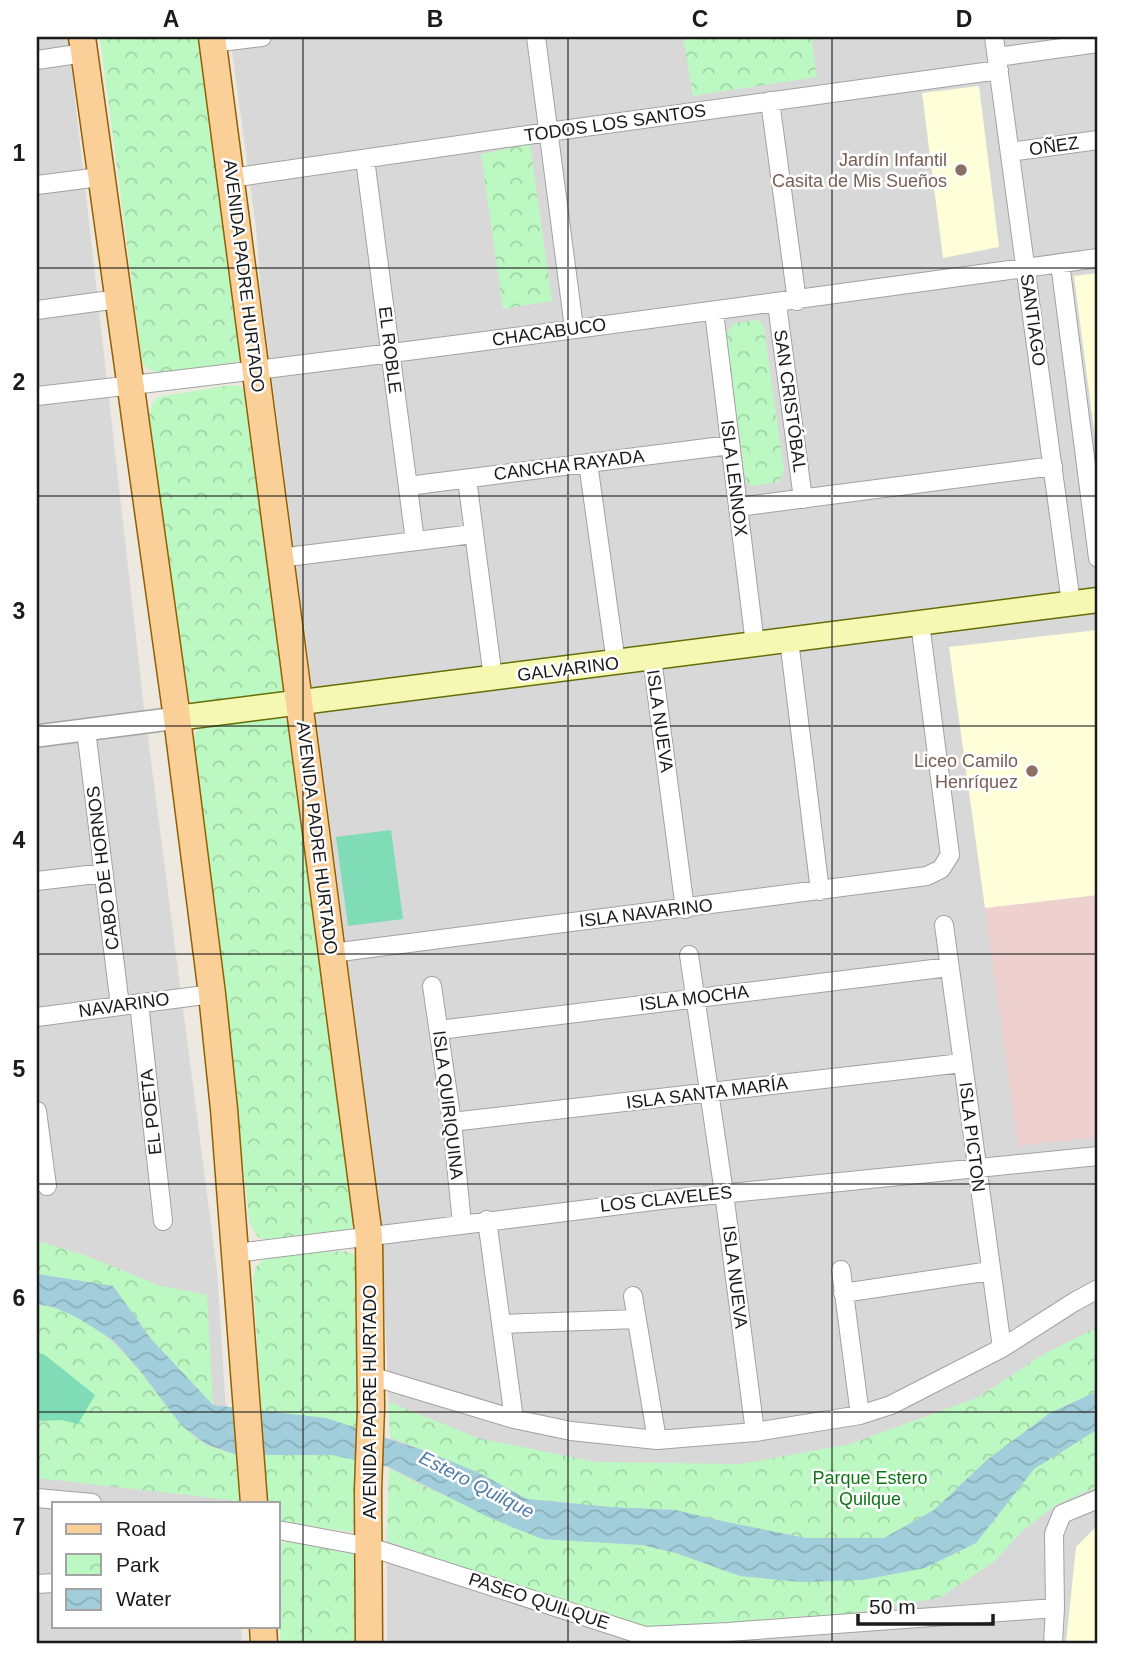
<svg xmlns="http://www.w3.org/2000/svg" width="1135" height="1680" viewBox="0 0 1135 1680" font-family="Helvetica,sans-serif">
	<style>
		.residential { fill: #d9d8d8 }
		.commercial { fill: #eed0cf }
		.education { fill: #fefed8 }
		.park { fill: url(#park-crowns) }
		.pitch { fill: #7fdcb7 }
		.water { fill: url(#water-waves) }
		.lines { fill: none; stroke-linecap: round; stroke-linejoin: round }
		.minor-casing { stroke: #a2a2a2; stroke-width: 20 }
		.tertiary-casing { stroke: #a2a2a2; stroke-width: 24 }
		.secondary-casing { stroke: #646e06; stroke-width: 27 }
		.primary-casing { stroke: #906002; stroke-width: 29 }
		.minor { stroke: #fff; stroke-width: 18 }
		.tertiary { stroke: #fff; stroke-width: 21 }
		.secondary { stroke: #f5f8b3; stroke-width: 24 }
		.primary { stroke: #facf98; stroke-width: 26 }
		.grid { fill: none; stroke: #1b1b1b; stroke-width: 2; stroke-opacity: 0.55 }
		.education-dot { fill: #8d6e63; stroke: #fff; stroke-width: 2.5 }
		.labels { text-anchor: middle; stroke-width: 5; stroke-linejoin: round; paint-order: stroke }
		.street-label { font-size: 18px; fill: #1b1b1b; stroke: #fff }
		.education-label { font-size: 18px; fill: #785e54; stroke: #fff; text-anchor: end }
		.park-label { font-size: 18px; fill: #0c7614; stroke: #fff }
		.water-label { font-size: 19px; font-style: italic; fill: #4a7aa9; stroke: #fff }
		.neatline { fill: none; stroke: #1b1b1b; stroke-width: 2.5 }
		.grid-label { font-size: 23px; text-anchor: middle; font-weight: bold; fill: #1b1b1b }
	</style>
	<defs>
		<pattern id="park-crowns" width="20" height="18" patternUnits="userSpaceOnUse" patternTransform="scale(1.75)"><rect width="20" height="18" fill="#bcf8c1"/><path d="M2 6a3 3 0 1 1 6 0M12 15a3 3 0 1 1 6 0" fill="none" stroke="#a1d4a5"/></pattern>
		<pattern id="water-waves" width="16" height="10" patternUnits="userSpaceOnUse" patternTransform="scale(1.75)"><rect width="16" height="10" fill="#a1ceda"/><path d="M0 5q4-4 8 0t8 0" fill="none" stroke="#8ab0ba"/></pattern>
	</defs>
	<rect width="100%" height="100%" fill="#ede9e1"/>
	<path class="residential" d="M37,37h31l75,662 74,572 15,232h-178v123h187l1,17h-205z
		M230,37h868v1606h-711v-102l3,-104 -9,-223 -120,-919 -5,-68z"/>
	<path class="commercial" d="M1098,895v242l-80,9 -33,-238z"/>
	<path class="education" d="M979,86l20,161 -56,11 -21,-165z
		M1098,273v187l-24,-184z
		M1098,630v265l-113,13 -36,-261z
		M1098,1525v118h-32l10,-96z"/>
	<path class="park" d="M100,37h105l37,315 -3,9 -9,4 -71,9 -14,-7 -3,-8z
		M683,37h128l6,40 -124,19z
		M530,144l22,157 -49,8 -22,-155z
		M759,320l5,7 20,144 -5,11 -27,4 -6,-4 -20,-149 8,-10z
		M231,385l9,1 7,6 38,288 -2,11 -7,6 -79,8 -9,-7 -3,-8 -36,-276 4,-12 5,-5z
		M274,716l9,2 7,6 65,495 -3,8 -9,5 -76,7 -8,-1 -9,-13 -58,-483 4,-10 7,-6z
		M37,1241l50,15 71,29 49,10 6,110 -62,-66 -38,-53 -76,-12z
		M345,1251l9,3 5,7 -1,268 -8,3 -70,-11 -2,-1v-17h-10l-15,-224 2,-11 12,-12z
		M37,1304c57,10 88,47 121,91 13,18 28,39 49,50 9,4 20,7 30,10l3,46 -203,-23z
		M1098,1327v64l-48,22 -62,46 -54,51 -50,28h-78l-80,-16 -51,-12 -64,-3 -84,-8 -48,-26 -89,-36 -1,-35 89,36 118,24 144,2 110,-20 129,-47 65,-43z
		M1098,1429v57l-40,18 -34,25 -29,32 -56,37 -103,18 -118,10 -69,1 -123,-38 -139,-48 2,-73 32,17 121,54 100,6 34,8 64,23 62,6 174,-39 58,-74z
		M291,1541l56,11 8,3 5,8 2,80h-81l-3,-34v-64z"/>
	<path class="pitch" d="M391,830l12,89 -55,7 -12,-89z
		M37,1352l8,3 50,40 -17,29 -17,-4 -24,1z"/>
	<path class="water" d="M37,1274l76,12 38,53 62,66 113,13 105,35 48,20 48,26 84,8 64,3 51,12 80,16h78l50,-28 54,-51 62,-46 48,-22v38l-64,40 -58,74 -51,25 -62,12 -61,2 -62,-6 -64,-23 -34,-8 -100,-6 -54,-22 -99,-50 -58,-12h-94l-31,-11 -24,-18 -44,-58 -25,-28 -35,-22 -24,-11 -17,-3z"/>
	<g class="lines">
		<g class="minor-casing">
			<path id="minor" d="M536,37l38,291
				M994,37l77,566
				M212,43l50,-6
				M997,57l101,-14
				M37,60l47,-7
				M770,101l27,200
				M1010,152l88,-12
				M365,159l50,382
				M231,178l317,-46 451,-62
				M37,185l63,-8
				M1060,263l38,295
				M777,304l26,195
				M37,310l81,-11
				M714,312l41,332
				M37,396c354,-40 708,-90 1061,-138
				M588,463l28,200
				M467,479l26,199
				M408,486l322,-41
				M738,507l315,-41
				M279,558l194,-24
				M789,640l31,251
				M652,658l33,251
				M86,730l34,276
				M37,881l67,-8
				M944,925l58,423
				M332,953l595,-77 14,-7 9,-14 -30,-232
				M689,955l35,238 31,239
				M432,986l20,136 10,102
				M139,1003l24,218
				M37,1017l175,-23
				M439,1030l510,-63
				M37,1111l10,75
				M452,1122l510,-59
				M487,1220l27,199
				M236,1253l425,-53 437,-44
				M841,1270l19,145
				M843,1293l147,-22
				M633,1296l24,144
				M501,1324l136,-5
				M371,1376l143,43 57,12 86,9 98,-8 105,-17 31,-10 111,-57 72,-46 24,-13
				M37,1498l55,5
				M278,1530l92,17 275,89 83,-4 327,-24
				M37,1584l17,-1
				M1053,1643l2,-35 -1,-74 8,-20 36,-15"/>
		</g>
		<g class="tertiary-casing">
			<path id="tertiary" d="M37,736l140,-18"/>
		</g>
		<g class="secondary-casing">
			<path id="secondary" d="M177,718l921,-118"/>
		</g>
		<g class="primary-casing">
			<path id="primary" d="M82,37l95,681 35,276 12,115 30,394
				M212,37l157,1200 2,171 -3,82 1,153
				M263,1626l1,17"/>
		</g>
		<use href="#minor" class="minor"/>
		<use href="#tertiary" class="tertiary"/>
		<use href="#secondary" class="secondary"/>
		<use href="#primary" class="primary"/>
	</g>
	<path class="grid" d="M303,37v1606M568,37v1606M832,37v1606M37,268h1061M37,496h1061M37,726h1061M37,954h1061M37,1184h1061M37,1412h1061"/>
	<g class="education-dot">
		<circle cx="961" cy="170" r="7"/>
		<circle cx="1032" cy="771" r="7"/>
	</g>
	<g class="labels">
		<g class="street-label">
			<text transform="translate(615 123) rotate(-8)" y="6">TODOS LOS SANTOS</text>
			<text transform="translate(1054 146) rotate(-8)" y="6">OÑEZ</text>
			<text transform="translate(244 276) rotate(83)" y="6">AVENIDA PADRE HURTADO</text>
			<text transform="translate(1033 320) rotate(82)" y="6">SANTIAGO</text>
			<text transform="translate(549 332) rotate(-8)" y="6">CHACABUCO</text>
			<text transform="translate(390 350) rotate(83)" y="6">EL ROBLE</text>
			<text transform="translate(790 401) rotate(82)" y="6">SAN CRISTÓBAL</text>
			<text transform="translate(569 465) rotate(-7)" y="6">CANCHA RAYADA</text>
			<text transform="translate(734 478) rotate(83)" y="6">ISLA LENNOX</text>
			<text transform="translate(568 669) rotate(-7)" y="6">GALVARINO</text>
			<text transform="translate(660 721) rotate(82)" y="6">ISLA NUEVA</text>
			<text transform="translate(317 838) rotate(83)" y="6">AVENIDA PADRE HURTADO</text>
			<text transform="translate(103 868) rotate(-97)" y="6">CABO DE HORNOS</text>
			<text transform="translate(646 913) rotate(-7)" y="6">ISLA NAVARINO</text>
			<text transform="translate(694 998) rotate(-7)" y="6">ISLA MOCHA</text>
			<text transform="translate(124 1005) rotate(-8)" y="6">NAVARINO</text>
			<text transform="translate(707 1093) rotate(-7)" y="6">ISLA SANTA MARÍA</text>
			<text transform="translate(448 1105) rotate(83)" y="6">ISLA QUIRIQUINA</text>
			<text transform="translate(151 1112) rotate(-96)" y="6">EL POETA</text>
			<text transform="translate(972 1137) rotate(83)" y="6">ISLA PICTON</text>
			<text transform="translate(666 1199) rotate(-6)" y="6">LOS CLAVELES</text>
			<text transform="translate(735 1277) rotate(83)" y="6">ISLA NUEVA</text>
			<text transform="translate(370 1402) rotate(-90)" y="6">AVENIDA PADRE HURTADO</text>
			<text transform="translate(539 1601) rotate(18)" y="6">PASEO QUILQUE</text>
		</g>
		<g class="education-label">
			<text x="947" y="166">Jardín Infantil<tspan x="947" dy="21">Casita de Mis Sueños</tspan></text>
			<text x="1018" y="767">Liceo Camilo<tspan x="1018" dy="21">Henríquez</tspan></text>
		</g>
		<g class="park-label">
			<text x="870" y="1484">Parque Estero<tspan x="870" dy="21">Quilque</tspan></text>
		</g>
		<g class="water-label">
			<text transform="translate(477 1484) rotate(27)" y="7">Estero Quilque</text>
		</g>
	</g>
	<rect width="1135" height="1680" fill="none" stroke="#ffffff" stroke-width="77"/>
	<rect x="52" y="1502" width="228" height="126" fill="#ffffff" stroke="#a4a4a4" stroke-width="2"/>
	<rect x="66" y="1524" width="35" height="10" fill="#facf98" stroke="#a4a4a4" stroke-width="2"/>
	<text x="116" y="1536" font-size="21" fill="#1b1b1b">Road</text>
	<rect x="66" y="1554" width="35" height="21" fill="url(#park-crowns)" stroke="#a4a4a4" stroke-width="2"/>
	<text x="116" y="1572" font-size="21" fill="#1b1b1b">Park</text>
	<rect x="66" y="1589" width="35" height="21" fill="url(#water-waves)" stroke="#a4a4a4" stroke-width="2"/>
	<text x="116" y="1606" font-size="21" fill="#1b1b1b">Water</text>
	<path d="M858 1614v10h135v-10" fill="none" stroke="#1b1b1b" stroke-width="3.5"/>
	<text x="869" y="1614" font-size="21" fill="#1b1b1b" stroke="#ffffff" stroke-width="5" paint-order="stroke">50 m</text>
	<rect x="38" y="38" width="1058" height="1604" class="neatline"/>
	<g class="grid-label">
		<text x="171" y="27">A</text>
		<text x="435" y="27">B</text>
		<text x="700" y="27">C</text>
		<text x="964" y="27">D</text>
		<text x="19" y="161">1</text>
		<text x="19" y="390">2</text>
		<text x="19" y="619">3</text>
		<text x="19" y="848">4</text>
		<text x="19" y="1077">5</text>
		<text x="19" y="1306">6</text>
		<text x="19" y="1535">7</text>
	</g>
</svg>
